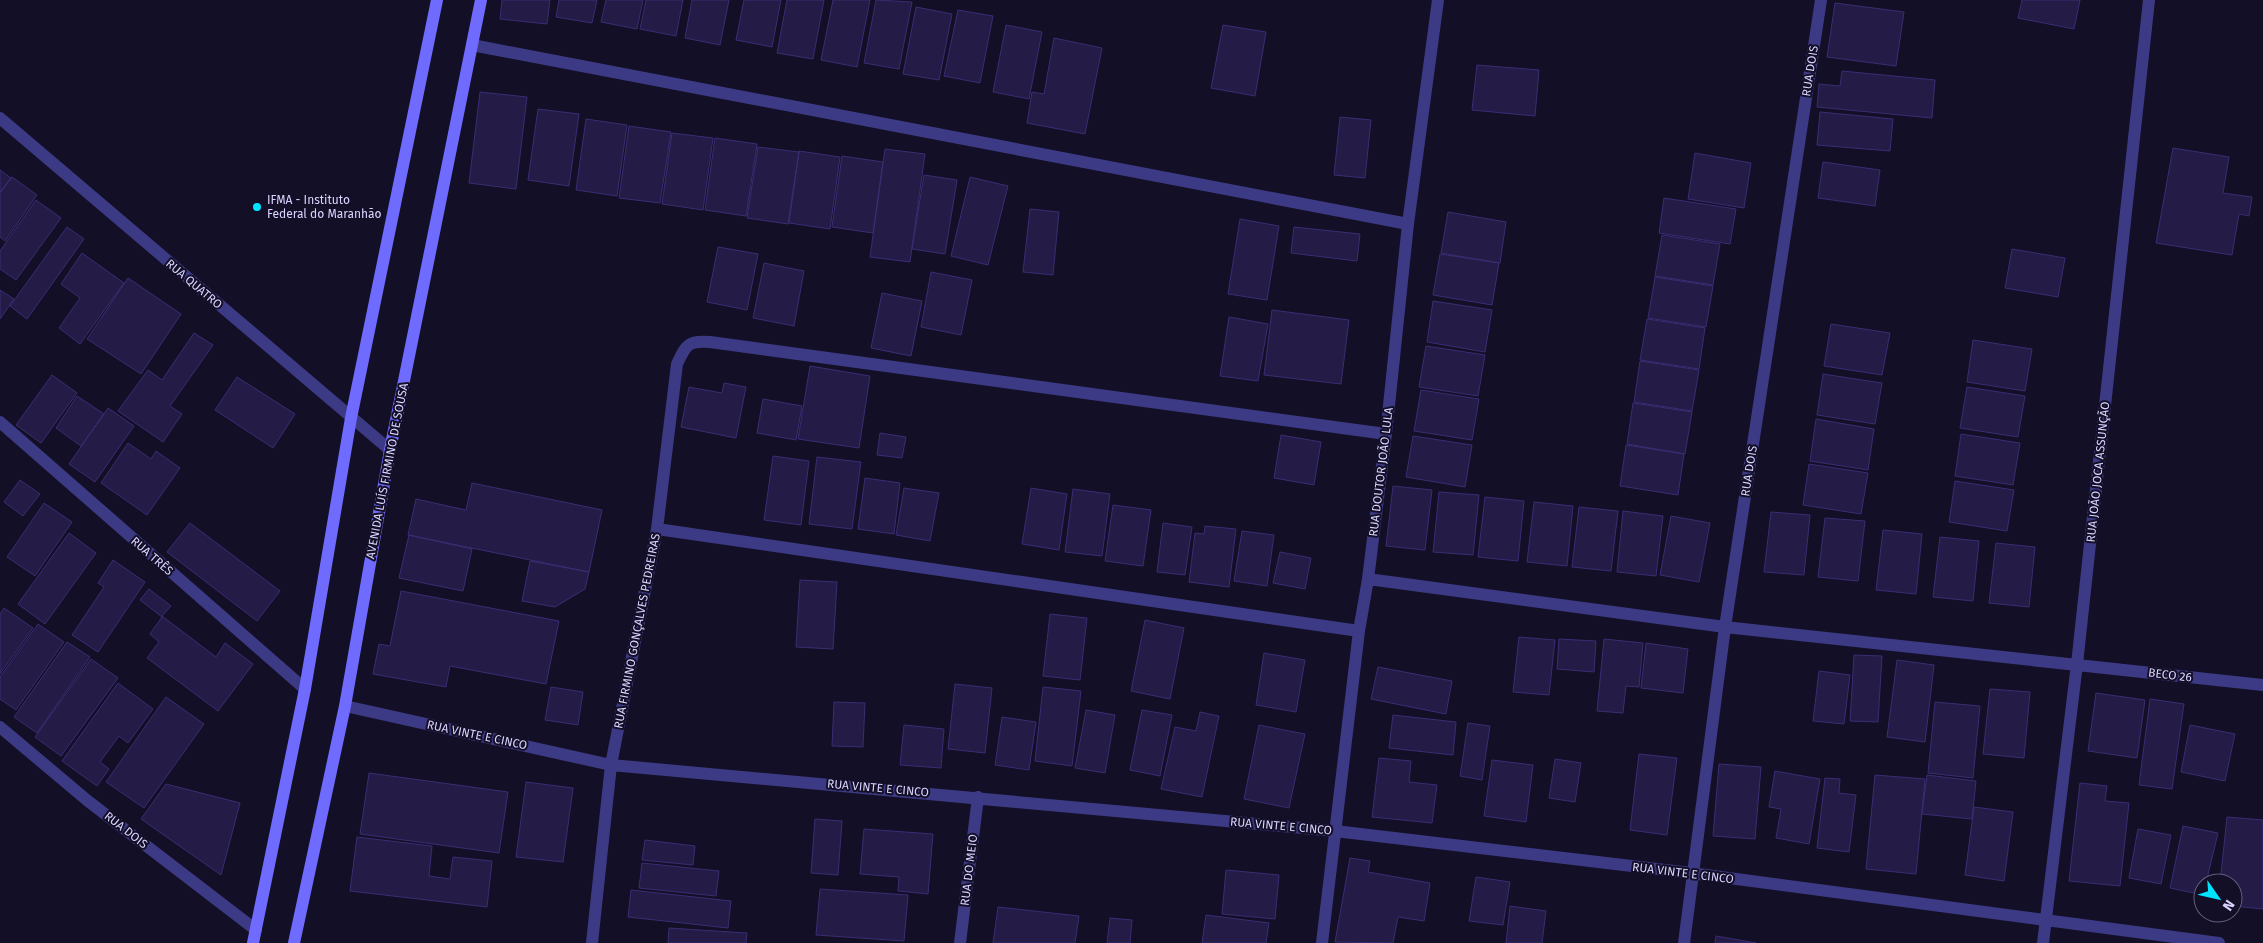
<svg xmlns="http://www.w3.org/2000/svg" width="2263" height="943" viewBox="0 0 2263 943" font-family="'Fira Sans',sans-serif">
	<style>
		.building { fill: #241b47; stroke: #3b2d73 }
		.lines { fill: none; stroke-linecap: round; stroke-linejoin: round }
		.street { stroke: #3d3a85; stroke-width: 12 }
		.secondary { stroke: #6f6bff; stroke-width: 12 }
		.poi-dot { fill: #00e5ff; stroke: #130f26; stroke-width: 2 }
		.labels { text-anchor: middle; stroke-width: 4; stroke-linejoin: round; paint-order: stroke }
		.street-label { font-size: 12px; fill: #d9d4ff; stroke: #130f26 }
		.poi-label { font-size: 12px; fill: #d9d4ff; stroke: #130f26; text-anchor: start }
	</style>
	<rect width="100%" height="100%" fill="#130f26"/>
	<path class="building" d="M502,0h48l-3,24 -47,-5z
		M559,0h38l-5,23 -36,-6z
		M606,0h37l-6,29 -36,-7z
		M646,0h37l-7,36 -36,-7z
		M692,0h37l-9,45 -35,-7z
		M744,0h37l-9,47 -36,-7z
		M787,0h37l-11,59 -36,-6z
		M833,0h37l-13,67 -36,-7z
		M876,0l36,2 -13,67 -35,-6z
		M2022,0h58l-6,29 -56,-11z
		M1835,3l69,9 -8,54 -69,-9z
		M916,7l36,7 -13,66 -36,-6z
		M958,10l35,6 -13,67 -36,-7z
		M1006,25l36,7 -13,67 -36,-7z
		M1223,25l43,7 -11,64 -44,-8z
		M1054,38l48,10 -17,86 -58,-11 5,-31 12,2z
		M1477,65l62,5 -4,46 -63,-6z
		M1842,71l93,9 -3,38 -115,-11 2,-23 21,2z
		M480,92l47,5 -11,92 -47,-6z
		M538,109l41,5 -10,72 -41,-6z
		M1820,112l73,7 -3,32 -73,-6z
		M1340,117l31,3 -6,58 -31,-3z
		M586,119l41,6 -10,71 -41,-6z
		M629,126l42,6 -11,71 -41,-5z
		M672,133l41,5 -10,72 -41,-6z
		M715,138l42,6 -11,72 -41,-6z
		M758,147l41,5 -11,72 -41,-6z
		M2173,148l56,9 -6,36 29,4 -3,19 -10,-2 -7,41 -76,-12z
		M885,149l40,5 -15,108 -40,-5z
		M799,151l41,6 -10,72 -41,-6z
		M1695,153l56,10 -7,45 -56,-9z
		M842,156l41,6 -10,71 -41,-6z
		M1823,162l57,8 -5,36 -57,-8z
		M0,170l11,8 -11,14z
		M924,175l33,5 -12,74 -33,-5z
		M12,177l25,18 -32,46 -5,-4v-44z
		M970,177l38,9 -20,79 -37,-9z
		M1664,198l72,11 -6,35 -71,-11z
		M36,200l25,18 -45,62 -16,-11v-18z
		M1030,209l29,3 -6,63 -30,-3z
		M1448,212l58,10 -6,41 -59,-10z
		M1240,219l39,7 -12,74 -39,-6z
		M67,227l17,12 -57,80 -17,-13z
		M1294,227l66,7 -3,27 -66,-8z
		M1662,235l58,9 -7,41 -58,-9z
		M718,247l40,7 -11,56 -40,-8z
		M2012,249l53,9 -7,39 -53,-9z
		M82,253l42,30 -44,61 -21,-16 21,-30 -19,-14z
		M1440,254l59,9 -7,42 -59,-10z
		M764,263l40,8 -10,55 -41,-8z
		M931,272l41,8 -11,55 -40,-8z
		M1655,277l58,9 -7,41 -58,-9z
		M128,278l53,36 -40,60 -54,-35z
		M0,290l14,9 -14,20z
		M882,293l40,8 -11,55 -40,-8z
		M1433,301l59,9 -7,42 -58,-10z
		M1272,310l77,10 -8,64 -77,-9z
		M1229,317l39,7 -10,57 -38,-5z
		M1647,319l58,9 -6,41 -59,-9z
		M1831,324l59,9 -8,42 -58,-9z
		M194,333l19,12 -43,61 12,8 -19,28 -45,-31 30,-41 14,10z
		M1973,340l59,9 -7,42 -58,-9z
		M1426,346l59,9 -7,41 -59,-9z
		M1640,361l59,9 -7,41 -58,-9z
		M810,366l60,10 -11,72 -61,-9z
		M1823,374l59,9 -7,41 -58,-9z
		M52,375l25,18 -36,50 -25,-18z
		M237,377l58,37 -22,34 -58,-38z
		M724,383l22,4 -10,51 -55,-11 8,-40 33,6z
		M1967,387l58,9 -7,41 -58,-9z
		M1421,390l58,9 -7,41 -58,-9z
		M77,396l27,18 -23,32 -25,-18z
		M763,399l39,7 -6,34 -39,-7z
		M1633,403l59,9 -7,42 -58,-10z
		M108,408l26,18 -39,56 -26,-18z
		M1816,419l58,10 -6,41 -58,-9z
		M880,433l26,4 -4,21 -25,-3z
		M1961,434l59,9 -7,42 -58,-9z
		M1281,435l40,7 -7,43 -40,-7z
		M1413,436l59,9 -7,42 -59,-10z
		M128,443l23,16 5,-8 24,17 -33,47 -46,-32z
		M1626,445l58,9 -6,41 -58,-9z
		M773,456l36,5 -8,64 -37,-5z
		M817,457l44,5 -9,67 -43,-5z
		M1809,464l59,9 -7,41 -58,-9z
		M865,478l35,5 -6,51 -36,-5z
		M20,480l20,14 -17,22 -19,-14z
		M1955,481l59,9 -7,41 -58,-9z
		M472,483l130,27 -13,62 -181,-37 8,-36 50,11z
		M1393,486l39,4 -7,60 -39,-4z
		M904,488l35,5 -9,48 -34,-6z
		M1031,488l36,6 -8,56 -37,-6z
		M1073,489l37,5 -8,62 -37,-4z
		M1439,492l40,3 -6,60 -40,-3z
		M1485,497l39,4 -6,60 -40,-4z
		M1534,502l39,4 -6,60 -40,-4z
		M44,503l28,19 -37,54 -28,-19z
		M1113,505l38,5 -8,56 -38,-5z
		M1579,507l39,4 -7,60 -39,-4z
		M1623,511l40,5 -7,60 -39,-4z
		M1771,512l39,3 -6,60 -40,-3z
		M1671,516l39,7 -11,59 -39,-7z
		M1825,518l40,3 -7,60 -40,-4z
		M190,523l90,68 -23,30 -90,-69z
		M1163,523l29,4 -7,48 -28,-3z
		M1205,526l31,3 -7,58 -40,-5 6,-49 9,1z
		M1883,530l39,4 -6,60 -40,-4z
		M1242,531l32,4 -7,51 -33,-5z
		M69,533l27,20 -51,71 -27,-20z
		M409,535l63,14 -9,42 -64,-13z
		M1940,537l39,4 -6,60 -40,-4z
		M1996,543l39,4 -6,60 -40,-4z
		M1280,552l31,6 -6,31 -32,-6z
		M113,560l32,22 -47,70 -26,-17 32,-48 -6,-4z
		M530,561l59,11 -4,17 -30,18 -33,-6z
		M800,580l37,2 -4,67 -37,-2z
		M149,589l22,17 -9,10 54,41 9,-14 28,21 -35,47 -71,-53 12,-16 -9,-8 12,-17 -22,-17z
		M401,591l158,30 -13,63 -96,-18 -4,21 -73,-13 6,-30 11,2z
		M4,608l29,20 -33,46v-60z
		M1050,614l37,4 -7,62 -37,-4z
		M1145,620l39,8 -14,71 -39,-8z
		M38,624l26,18 -48,68 -16,-11v-22z
		M1519,637l36,3 -6,55 -36,-3z
		M1559,639l37,2 -2,31 -37,-3z
		M1604,639l39,4 -4,44 -13,-1 -3,27 -26,-2z
		M67,642l23,15 -53,76 -23,-16z
		M1646,643l42,6 -5,44 -42,-5z
		M1264,653l41,7 -9,52 -40,-7z
		M1854,655l28,1 -4,66 -28,-1z
		M91,659l27,19 -57,78 -26,-19z
		M1897,660l37,5 -9,77 -38,-5z
		M1378,667l74,14 -6,33 -75,-15z
		M1819,671l31,4 -6,49 -31,-3z
		M118,683l35,26 -25,34 -9,-7 -19,26 9,7 -12,17 -35,-25z
		M955,684l37,4 -7,65 -37,-4z
		M551,687l32,5 -5,33 -33,-5z
		M1043,687l38,4 -9,75 -37,-5z
		M1990,689l40,3 -6,66 -41,-4z
		M2096,693l49,7 -8,58 -49,-7z
		M166,697l38,27 -60,84 -38,-26z
		M2150,699l34,5 -12,85 -33,-4z
		M834,702l31,1 -2,44 -31,-1z
		M1935,702l45,4 -7,72 -45,-5z
		M1086,710l29,5 -10,58 -30,-5z
		M1142,710l30,5 -12,61 -30,-6z
		M1200,712l19,4 -17,81 -41,-8 14,-62 21,4z
		M1393,715l63,7 -3,33 -64,-7z
		M1002,717l34,5 -7,48 -34,-5z
		M1468,723l22,3 -8,54 -22,-4z
		M904,725l40,4 -3,39 -41,-3z
		M1259,725l46,9 -16,74 -45,-9z
		M2190,725l45,9 -10,47 -44,-9z
		M1639,754l38,4 -10,77 -37,-5z
		M1379,758l32,3 -2,21 28,3 -5,38 -60,-6z
		M1555,759l26,4 -6,39 -26,-4z
		M1492,760l41,5 -7,57 -42,-6z
		M1719,764l42,3 -6,72 -42,-3z
		M1775,771l45,8 -11,65 -33,-6 5,-29 -12,-2z
		M369,773l139,19 -9,61 -139,-19z
		M1875,775l50,4 -9,95 -50,-5z
		M1927,775l49,6 -4,38 -50,-5z
		M1825,778l15,1 -1,14 17,2 -7,57 -32,-4z
		M526,782l47,6 -10,74 -47,-5z
		M2080,783l27,3 -2,15 24,2 -9,83 -51,-5z
		M166,784l74,19 -19,72 -80,-56z
		M1974,807l39,5 -9,69 -39,-6z
		M2227,817l36,3v89l-30,-3v-23h-13z
		M815,819l27,2 -4,54 -27,-2z
		M2183,826l35,7 -12,50h-3v12l-33,-7z
		M864,829l69,5 -5,60 -30,-3 1,-14 -39,-3z
		M2138,829l33,6 -10,49 -32,-6z
		M357,837l75,9 -3,30 21,3 3,-22 39,4 -5,46 -137,-16z
		M645,840l50,6 -2,19 -51,-5z
		M1350,858l20,3 -2,11 62,11 -6,38 -26,-4 -5,26 -58,-1z
		M642,863l77,8 -3,25 -77,-8z
		M1226,870l53,5 -4,44 -53,-5z
		M1476,877l34,5 -7,43 -34,-4z
		M820,889l88,6 -4,46 -88,-6z
		M631,890l100,11 -3,27 -100,-11z
		M1510,906l36,5 -4,32h-36z
		M998,907l81,9 -4,27h-82z
		M1206,915l63,8 -3,20h-64z
		M1110,918l22,2 -2,23h-23z
		M669,928l78,5 -1,10h-78z
		M1716,936l40,7h-41z"/>
	<g class="lines">
		<path class="street" d="M472,45l936,179
			M0,118l390,332
			M0,422l305,267
			M657,529l702,102
			M1368,579l357,48 538,58
			M345,706l266,59 724,66 356,42 528,70
			M0,727l88,74 168,129
			M592,943l19,-178 46,-236 20,-165c9,-19 11,-24 33,-22l676,92
			M960,943l18,-146
			M1322,943l37,-312 9,-52 18,-145 22,-210 30,-224
			M1684,943l41,-316 96,-627
			M2043,943l34,-279 72,-664"/>
		<path class="secondary" d="M253,943l52,-254 46,-271 86,-418
			M294,943l51,-237 45,-256 91,-450"/>
	</g>
	<circle class="poi-dot" cx="257" cy="207" r="5"/>
	<g class="labels">
		<g class="street-label">
			<text transform="translate(1810 71) rotate(-81)" y="4">RUA DOIS</text>
			<text transform="translate(194 284) rotate(40)" y="4">RUA QUATRO</text>
			<text transform="translate(387 471) rotate(-79)" y="4">AVENIDA LUÍS FIRMINO DE SOUSA</text>
			<text transform="translate(1749 471) rotate(-81)" y="4">RUA DOIS</text>
			<text transform="translate(1381 472) rotate(-83)" y="4">RUA DOUTOR JOÃO LULA</text>
			<text transform="translate(2098 472) rotate(-84)" y="4">RUA JOÃO JOCA ASSUNÇÃO</text>
			<text transform="translate(152 556) rotate(41)" y="4">RUA TRÊS</text>
			<text transform="translate(637 631) rotate(-79)" y="4">RUA FIRMINO GONÇALVES PEDREIRAS</text>
			<text transform="translate(2170 675) rotate(7)" y="4">BECO 26</text>
			<text transform="translate(477 735) rotate(12)" y="4">RUA VINTE E CINCO</text>
			<text transform="translate(878 788) rotate(5)" y="4">RUA VINTE E CINCO</text>
			<text transform="translate(1281 826) rotate(5)" y="4">RUA VINTE E CINCO</text>
			<text transform="translate(126 830) rotate(38)" y="4">RUA DOIS</text>
			<text transform="translate(969 870) rotate(-83)" y="4">RUA DO MEIO</text>
			<text transform="translate(1683 873) rotate(7)" y="4">RUA VINTE E CINCO</text>
		</g>
		<g class="poi-label">
			<text x="267" y="204">IFMA - Instituto<tspan x="267" dy="14">Federal do Maranhão</tspan></text>
		</g>
	</g>
	<g transform="translate(2218 898) rotate(124)"><circle r="24" fill="#130f26" stroke="#625e7d"/>
	<path d="M0-4L9 19L0 12L-9 19Z" fill="#00e5ff"/>
	<text y="-8" font-size="14" font-weight="bold" text-anchor="middle" fill="#d9d4ff">N</text>
	</g>
</svg>
